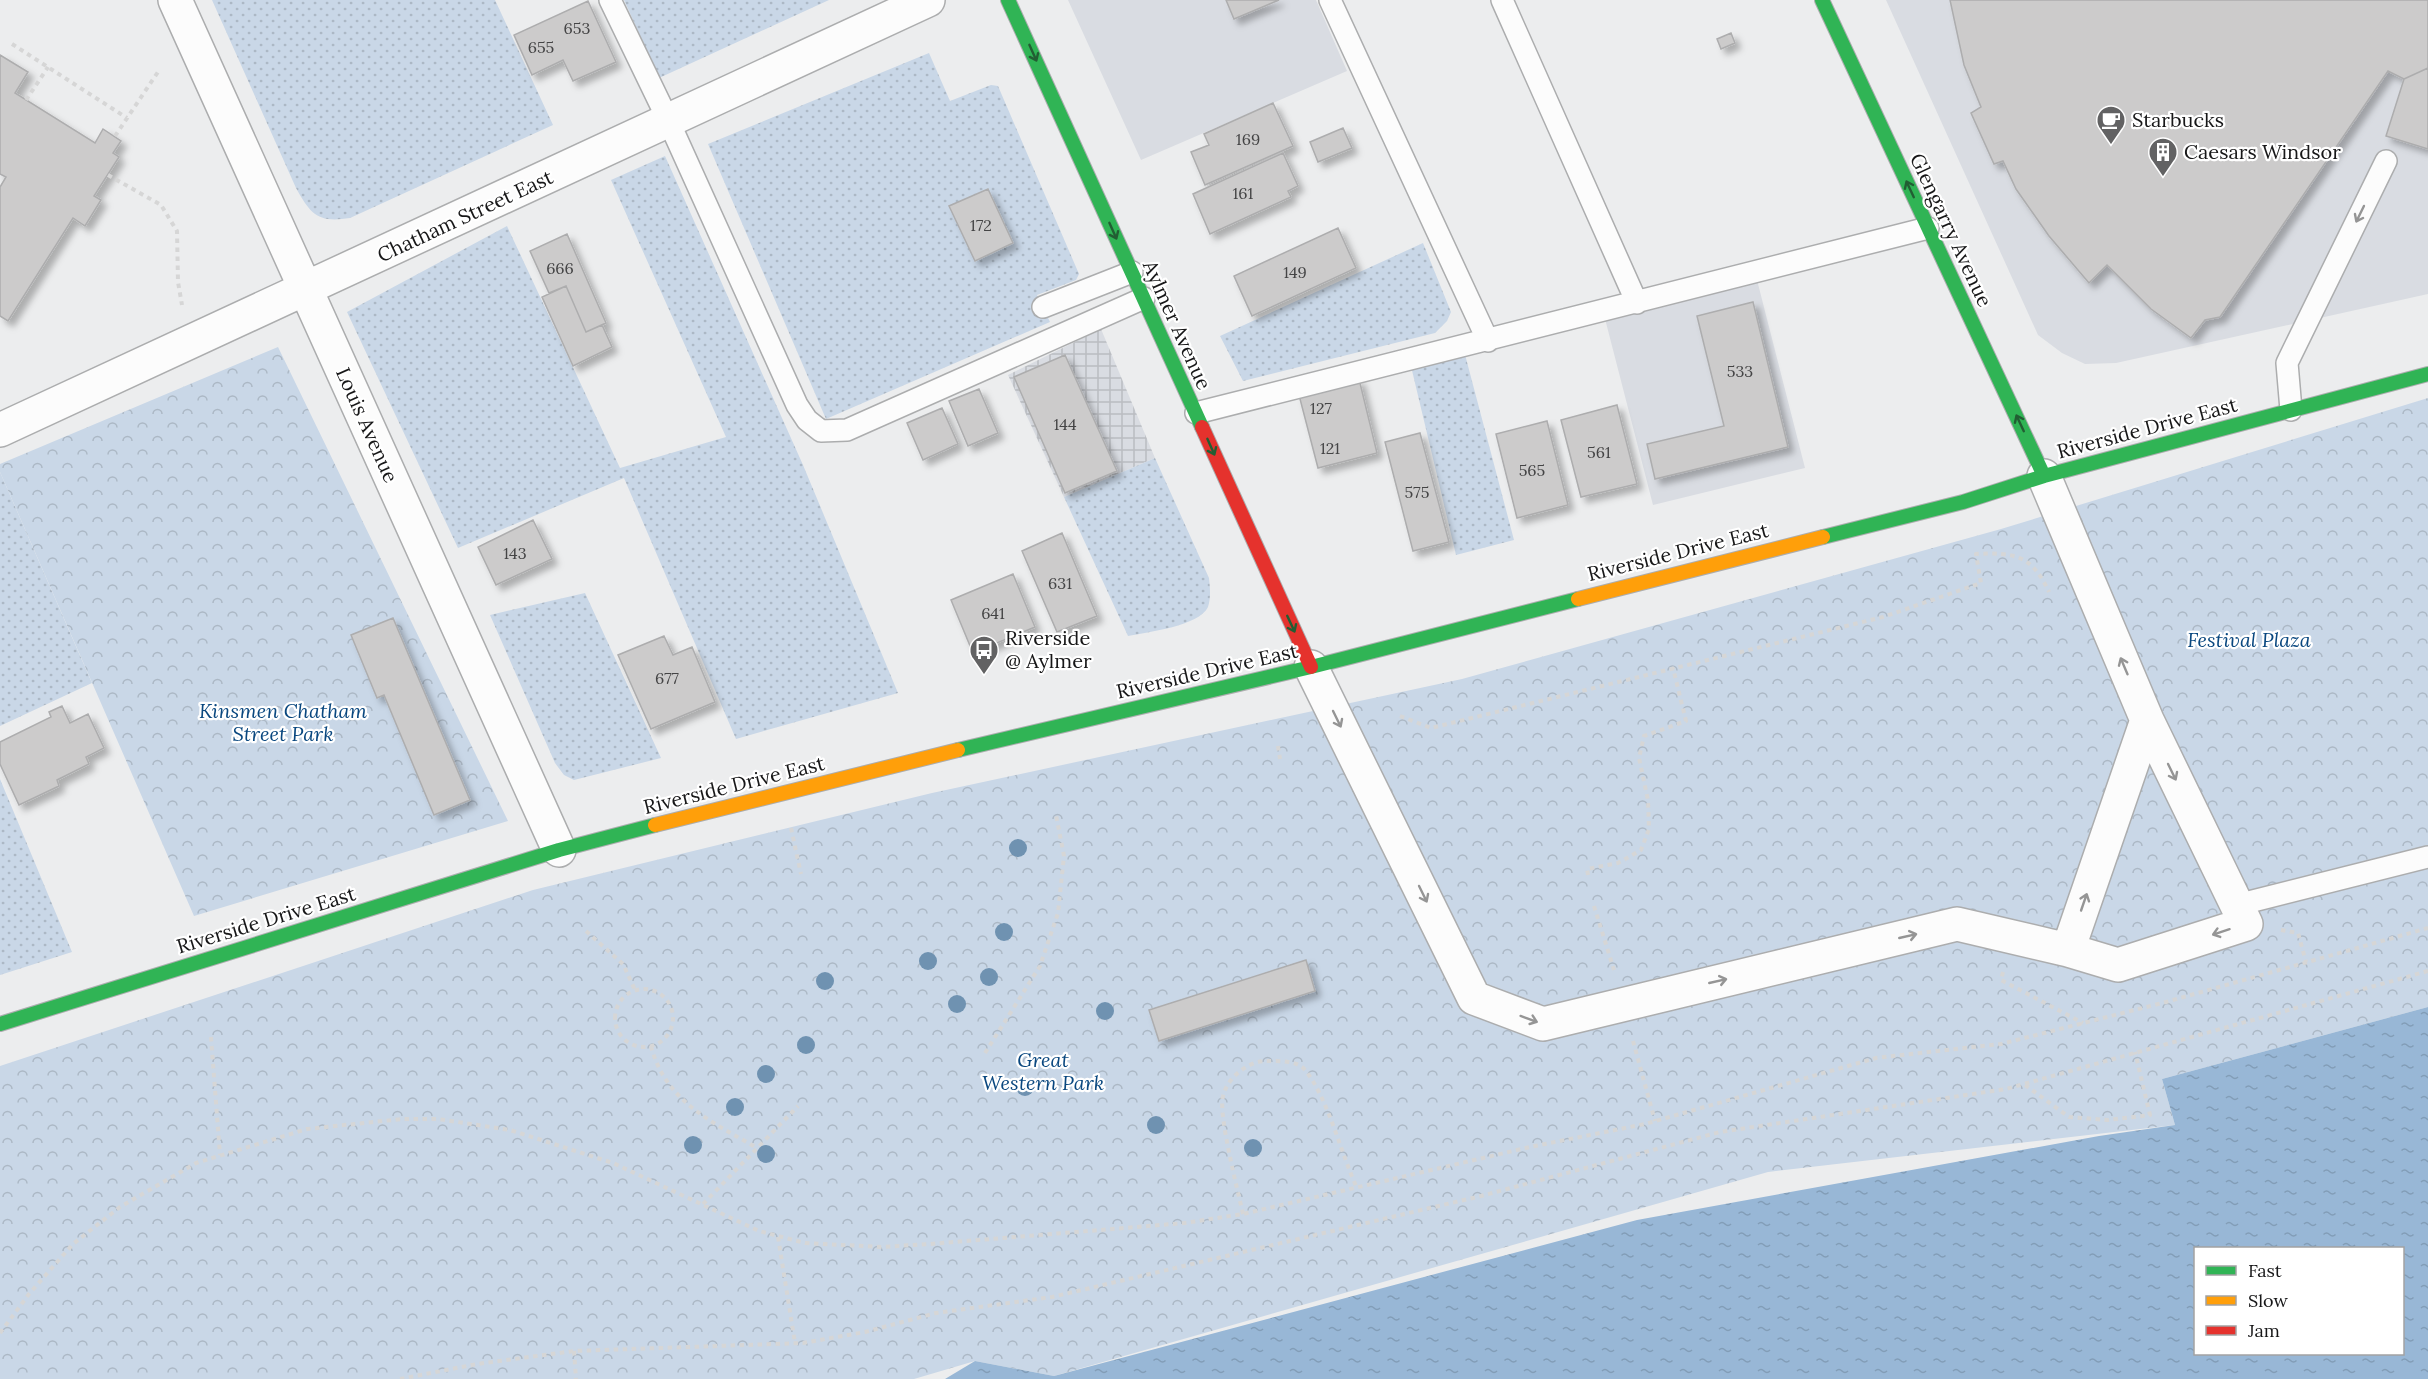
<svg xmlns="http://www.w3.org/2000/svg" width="2428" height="1379" viewBox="0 0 2428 1379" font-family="Lora,serif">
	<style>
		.built { fill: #d9dce2 }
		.industrial { fill: url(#industrial-grid) }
		.grass { fill: url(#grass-dots) }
		.park { fill: url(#park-crowns) }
		.water { fill: url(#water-ripples); fill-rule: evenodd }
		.building { fill: #cccbcb; stroke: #adadae; stroke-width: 1.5; filter: url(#shadow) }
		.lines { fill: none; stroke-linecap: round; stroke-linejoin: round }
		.lane-casing { stroke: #acadae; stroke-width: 24 }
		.street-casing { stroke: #acadae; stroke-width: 36 }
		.fast-casing { stroke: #acadae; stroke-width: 16 }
		.slow-casing { stroke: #acadae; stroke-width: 16 }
		.jam-casing { stroke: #acadae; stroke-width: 16 }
		.path { stroke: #d6d6d6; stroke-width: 4; stroke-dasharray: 4.5 4.5; stroke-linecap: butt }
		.lane { stroke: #fcfcfc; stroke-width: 21 }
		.street { stroke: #fcfcfc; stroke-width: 33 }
		.fast { stroke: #30b455; stroke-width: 14 }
		.slow { stroke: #ff9f0a; stroke-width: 14 }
		.jam { stroke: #e5322d; stroke-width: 14 }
		.tree { fill: #6f92b1 }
		.oneway { stroke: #225e33 }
		.oneway2 { stroke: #959595 }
		.labels { text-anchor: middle; stroke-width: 4.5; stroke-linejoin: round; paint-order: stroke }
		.number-label { font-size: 16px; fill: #444445 }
		.poi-label { font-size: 20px; fill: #171718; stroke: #fff; text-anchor: start }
		.street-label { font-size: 20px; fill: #171718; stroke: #fff }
		.park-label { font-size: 20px; font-style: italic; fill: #09477f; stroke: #fff }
	</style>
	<defs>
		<pattern id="industrial-grid" width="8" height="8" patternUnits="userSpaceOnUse" patternTransform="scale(1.5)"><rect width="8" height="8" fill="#d9dce2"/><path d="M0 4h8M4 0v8" fill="none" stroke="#babcc1"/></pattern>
		<pattern id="grass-dots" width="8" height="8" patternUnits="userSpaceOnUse" patternTransform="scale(1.5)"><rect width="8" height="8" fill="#c9d7e7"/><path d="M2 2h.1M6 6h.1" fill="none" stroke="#acb8c5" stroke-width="1.8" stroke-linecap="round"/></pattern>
		<pattern id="park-crowns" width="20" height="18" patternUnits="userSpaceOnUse" patternTransform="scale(1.5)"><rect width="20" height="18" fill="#c9d7e7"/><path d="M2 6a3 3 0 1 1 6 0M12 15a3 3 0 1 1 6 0" fill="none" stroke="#acb8c5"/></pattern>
		<pattern id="water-ripples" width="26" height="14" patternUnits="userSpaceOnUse" patternTransform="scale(1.5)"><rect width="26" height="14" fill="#98b7d6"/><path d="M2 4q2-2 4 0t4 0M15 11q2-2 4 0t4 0" fill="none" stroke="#829db7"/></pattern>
		<filter id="shadow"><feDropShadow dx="5.5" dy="5.5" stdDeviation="3" flood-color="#0004"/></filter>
	</defs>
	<rect width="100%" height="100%" fill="#ecedee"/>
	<path class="built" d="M1068,0h248l31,71 -206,89z
		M1886,0h542v294l-312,69 -31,1 -23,-11 -24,-18z
		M1756,276l49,192 -152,37 -50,-194z"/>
	<path class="industrial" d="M1101,329l54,129 -91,39 -56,-122z"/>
	<path class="grass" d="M212,0h283l58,125 -203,93c-32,5 -39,-3 -54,-30z
		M624,0h205l-170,78z
		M929,53l21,48 41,-16 7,1 81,188 -3,6 -39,15 13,27 -224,97 -118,-275z
		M665,156l138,309 95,228 -162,46 -112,-261 -166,70 -111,-236 160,-86 113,242 106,-31 -115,-257z
		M1423,243l28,69 -4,9 -12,12 -192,48 -23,-45z
		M1463,347l51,193 -58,15 -46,-193z
		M1155,458l54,120c1,9 2,20 -1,29 -9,19 -60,25 -80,29l-64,-139z
		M0,472l92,211 -92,43z
		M585,593l76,165 -87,22 -10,-5 -9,-12 -65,-148z
		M0,779l72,173 -72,23z"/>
	<path class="park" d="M278,347l230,474 -314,95 -194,-444v-8z
		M2428,398v609l-266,72 13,46 -407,47 -714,204 -79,-15 -61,18h-914v-313l533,-176 399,-97 530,-114 539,-150z"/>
	<path class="water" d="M2428,1007v372h-1483l30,-18 79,15 583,-156 462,-84 76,-11 -13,-46zM2196,1248h206v106h-206z"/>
	<path class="building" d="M1226,0h53l-45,19z
		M1950,0h478v68l-24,11 -16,-8 -168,246 -15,3 -14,18 -40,-29 -44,-44 -18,18 -40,-47 -33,-47 -13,-28 -9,3 -23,-51 10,-6 -17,-42z
		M588,1l28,61 -43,19 -10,-21 -31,15 -18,-40z
		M1731,33l4,10 -14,6 -4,-10z
		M0,55l28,17 -13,21 80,50 8,-14 18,12 -8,12 6,4 -25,39 7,4 -16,26 -12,-8 -65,103 -8,-5v-129l6,-10 -6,-3z
		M2428,68v81l-42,-13 18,-57z
		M1273,103l20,43 -88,39 -14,-33 18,-7 -5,-11z
		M1343,128l9,20 -34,14 -8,-20z
		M1283,153l15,33 -10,5 3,6 -81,37 -17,-40z
		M988,189l25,54 -38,18 -26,-55z
		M1338,228l18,40 -104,48 -18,-40z
		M567,234l39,89 -20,9 -20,-46 -17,7 -19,-42z
		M566,286l20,46 16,-7 10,22 -39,19 -31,-69z
		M1753,302l35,145 -133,32 -8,-35 77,-18 -27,-110z
		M1065,355l52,116 -52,22 -51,-116z
		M1359,379l18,74 -59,15 -19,-73z
		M979,389l19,44 -30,13 -19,-45z
		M1617,405l20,79 -56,13 -20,-77z
		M942,408l16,36 -35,16 -16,-37z
		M1547,421l21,84 -51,13 -21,-84z
		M1420,433l29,109 -36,9 -28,-109z
		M533,520l19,39 -56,26 -18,-38z
		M1062,533l35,83 -40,16 -35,-81z
		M1013,574l22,53 -62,26 -22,-53z
		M393,618l77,182 -36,15 -50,-120 -7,3 -26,-63z
		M664,636l9,19 19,-8 23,55 -64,27 -33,-74z
		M62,706l8,17 18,-9 16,34 -18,9 3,7 -32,16 2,6 -40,19 -19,-41v-22l51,-25 -2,-5z
		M1306,960l9,31 -156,50 -10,-31z"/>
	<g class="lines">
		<g class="lane-casing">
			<path id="lane" d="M610,0l59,122 128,283 10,15 14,11 26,-1 297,-132
				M1330,0l158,341
				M1502,0l135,303
				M1043,307l89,-35
				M2291,410l-4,-47 99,-202
				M1196,413l732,-185
				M2237,905l191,-48"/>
		</g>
		<g class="street-casing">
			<path id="street" d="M175,0l384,850
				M0,430l928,-430
				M2044,476l103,244 99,204 -128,41 -50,-15
				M1311,667l163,331 69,26 414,-100 111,26 79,-230"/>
		</g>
		<g class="fast-casing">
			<path id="fast" d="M1008,0l194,427
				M1822,0l222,476
				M1823,537l140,-35 81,-26 384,-102
				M958,750l353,-83 267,-68
				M0,1024l559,-174 96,-25"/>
		</g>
		<g class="slow-casing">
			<path id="slow" d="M1578,599l245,-62
				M655,825l303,-75"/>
		</g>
		<g class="jam-casing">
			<path id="jam" d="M1202,427l109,240"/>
		</g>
		<path class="path" d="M12,44l115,74
			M26,100l22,-33
			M115,136l45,-67
			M108,175l53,30 16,26 1,51 4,23
			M1400,716l31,12 452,-111 98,-34 -5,-29c38,-2 56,1 73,38
			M1278,746l2,13
			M791,828l10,46
			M1588,875l-1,-6 31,-6 23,-13 8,-21 -1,-29 -9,-42 5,-22 42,-15 -13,-53
			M1594,906l20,64
			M2281,930l17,3 8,29
			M586,931l37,33 12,26
			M2003,972l-2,8 82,43
			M615 1018a29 29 0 1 1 58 0a29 29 0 1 1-58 0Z
			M211,1037l9,118
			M1633,1041l22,80
			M651,1046c14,55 61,76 106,102
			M985,1053l55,-87 18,-53 6,-57 -8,-41
			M2025,1085l44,32 39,3 42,-5 -15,-63
			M703,1204l95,-98
			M1243,1214c-5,-23 -25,-99 -20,-118 4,-18 25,-35 43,-35 12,0 31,-1 39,9 23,28 36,84 52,118
			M778,1237l17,106
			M0,1333l29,-39 44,-50 47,-37 76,-44 111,-34 95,-10h36l72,11 103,33 146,68 46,12 76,4 49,-3 255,-21 58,-9 287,-67 115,-23 231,-66 125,-14 165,-42 262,-74
			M574,1351l2,28
			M400,1379l77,-15 97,-13 229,-8 62,-11 71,-19 116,-16 429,-101 239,-64 286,-43 422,-118"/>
		<use href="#lane" class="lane"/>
		<use href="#street" class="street"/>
		<use href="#fast" class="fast"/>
		<use href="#slow" class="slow"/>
		<use href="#jam" class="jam"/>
	</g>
	<g class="tree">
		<circle cx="1018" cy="848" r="9"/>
		<circle cx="1004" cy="932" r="9"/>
		<circle cx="928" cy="961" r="9"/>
		<circle cx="989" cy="977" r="9"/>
		<circle cx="825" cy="981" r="9"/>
		<circle cx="957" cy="1004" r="9"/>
		<circle cx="1105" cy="1011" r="9"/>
		<circle cx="806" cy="1045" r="9"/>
		<circle cx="766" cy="1074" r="9"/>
		<circle cx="1025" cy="1087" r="9"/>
		<circle cx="735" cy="1107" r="9"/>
		<circle cx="1156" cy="1125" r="9"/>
		<circle cx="693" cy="1145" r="9"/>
		<circle cx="1253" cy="1148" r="9"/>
		<circle cx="766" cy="1154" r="9"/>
	</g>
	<defs><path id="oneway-shaft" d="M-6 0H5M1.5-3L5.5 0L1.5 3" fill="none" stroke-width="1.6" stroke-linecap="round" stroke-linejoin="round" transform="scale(1.5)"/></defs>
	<g class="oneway">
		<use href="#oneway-shaft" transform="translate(1033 53) rotate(66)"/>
		<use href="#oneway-shaft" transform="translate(1910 189) rotate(-115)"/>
		<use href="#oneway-shaft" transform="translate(1113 231) rotate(66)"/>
		<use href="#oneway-shaft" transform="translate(2020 423) rotate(-115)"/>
		<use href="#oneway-shaft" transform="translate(1211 447) rotate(66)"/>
		<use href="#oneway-shaft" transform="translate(1291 624) rotate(65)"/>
	</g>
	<g class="oneway2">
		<use href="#oneway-shaft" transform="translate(2360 214) rotate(116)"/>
		<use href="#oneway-shaft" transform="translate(2124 666) rotate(-113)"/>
		<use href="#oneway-shaft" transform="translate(1337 719) rotate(64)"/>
		<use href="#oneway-shaft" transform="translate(2172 772) rotate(64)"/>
		<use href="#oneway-shaft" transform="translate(1423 894) rotate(64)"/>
		<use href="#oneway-shaft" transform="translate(2084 902) rotate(-71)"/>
		<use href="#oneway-shaft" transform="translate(2221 932) rotate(162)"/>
		<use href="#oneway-shaft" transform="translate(1908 936) rotate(-13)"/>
		<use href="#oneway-shaft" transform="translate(1718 981) rotate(-13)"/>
		<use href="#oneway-shaft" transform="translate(1529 1019) rotate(20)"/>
	</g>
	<defs>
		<g id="cafe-pin" transform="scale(1.5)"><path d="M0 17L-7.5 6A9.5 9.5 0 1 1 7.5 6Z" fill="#626263" stroke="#fff"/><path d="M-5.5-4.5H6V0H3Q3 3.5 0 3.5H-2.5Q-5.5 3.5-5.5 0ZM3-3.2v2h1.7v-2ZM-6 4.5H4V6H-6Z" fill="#fff"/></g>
		<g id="building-pin" transform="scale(1.5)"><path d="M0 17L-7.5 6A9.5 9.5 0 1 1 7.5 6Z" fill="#626263" stroke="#fff"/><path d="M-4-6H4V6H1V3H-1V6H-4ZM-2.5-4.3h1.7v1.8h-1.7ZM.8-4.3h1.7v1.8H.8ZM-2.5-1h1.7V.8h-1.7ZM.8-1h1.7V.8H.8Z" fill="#fff"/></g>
		<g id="bus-pin" transform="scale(1.5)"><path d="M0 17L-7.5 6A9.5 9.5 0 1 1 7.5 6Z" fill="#626263" stroke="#fff"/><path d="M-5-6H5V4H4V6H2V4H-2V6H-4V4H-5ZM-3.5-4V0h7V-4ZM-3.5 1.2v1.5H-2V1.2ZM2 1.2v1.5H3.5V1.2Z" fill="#fff"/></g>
	</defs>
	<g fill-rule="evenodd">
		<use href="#cafe-pin" x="2111" y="120"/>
		<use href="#building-pin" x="2163" y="152"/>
		<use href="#bus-pin" x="984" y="650"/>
	</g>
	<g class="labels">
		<g class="number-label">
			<text x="577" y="34">653</text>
			<text x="541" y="53">655</text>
			<text x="1248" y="145">169</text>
			<text x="1243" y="199">161</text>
			<text x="981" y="231">172</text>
			<text x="560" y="274">666</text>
			<text x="1295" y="278">149</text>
			<text x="1740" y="377">533</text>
			<text x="1321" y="414">127</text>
			<text x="1065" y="430">144</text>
			<text x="1330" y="454">121</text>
			<text x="1599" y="458">561</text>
			<text x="1532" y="476">565</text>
			<text x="1417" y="498">575</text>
			<text x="515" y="559">143</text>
			<text x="1060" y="589">631</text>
			<text x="993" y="619">641</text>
			<text x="667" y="684">677</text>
		</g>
		<g class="poi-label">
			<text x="2132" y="127">Starbucks</text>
			<text x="2184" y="159">Caesars Windsor</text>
			<text x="1005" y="645">Riverside<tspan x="1005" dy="23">@ Aylmer</tspan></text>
		</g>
		<g class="street-label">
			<text transform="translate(465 216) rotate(-25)" y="7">Chatham Street East</text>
			<text transform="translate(1951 230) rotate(65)" y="7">Glengarry Avenue</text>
			<text transform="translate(1177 325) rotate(66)" y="7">Aylmer Avenue</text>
			<text transform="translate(367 425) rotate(66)" y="7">Louis Avenue</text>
			<text transform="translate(2147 428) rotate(-15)" y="7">Riverside Drive East</text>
			<text transform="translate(1678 552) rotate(-14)" y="7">Riverside Drive East</text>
			<text transform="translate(1207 671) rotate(-13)" y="7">Riverside Drive East</text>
			<text transform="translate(734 785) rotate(-14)" y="7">Riverside Drive East</text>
			<text transform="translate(266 920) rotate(-17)" y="7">Riverside Drive East</text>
		</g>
		<g class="park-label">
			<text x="2249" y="647">Festival Plaza</text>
			<text x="283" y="718">Kinsmen Chatham<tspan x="283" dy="23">Street Park</tspan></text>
			<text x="1043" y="1067">Great<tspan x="1043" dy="23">Western Park</tspan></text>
		</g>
	</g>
	<rect x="2194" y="1247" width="210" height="108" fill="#ffffff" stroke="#a2a2a3" stroke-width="1.5"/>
	<rect x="2206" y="1266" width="30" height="9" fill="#30b455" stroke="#a2a2a3" stroke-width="1.5"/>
	<text x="2248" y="1277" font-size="18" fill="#171718">Fast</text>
	<rect x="2206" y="1296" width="30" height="9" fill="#ff9f0a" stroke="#a2a2a3" stroke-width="1.5"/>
	<text x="2248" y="1307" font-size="18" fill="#171718">Slow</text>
	<rect x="2206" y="1326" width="30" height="9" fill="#e5322d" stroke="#a2a2a3" stroke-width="1.5"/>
	<text x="2248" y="1337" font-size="18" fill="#171718">Jam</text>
</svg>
